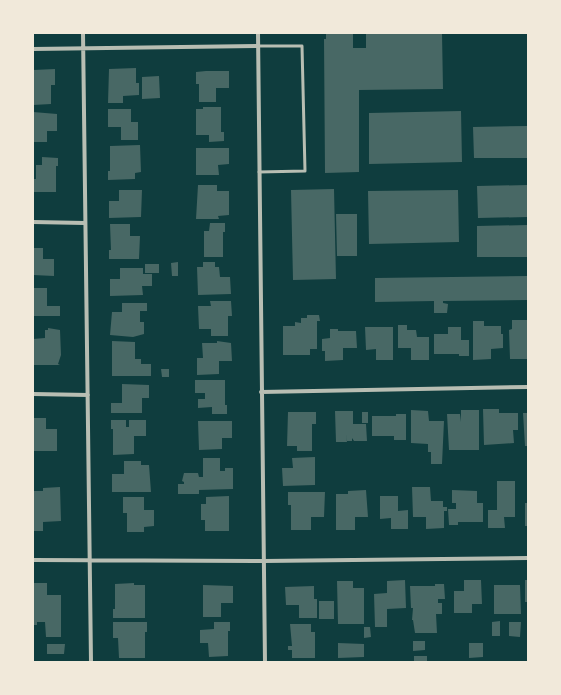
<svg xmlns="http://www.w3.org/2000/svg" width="561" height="695" viewBox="0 0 561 695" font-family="'Nunito Sans',sans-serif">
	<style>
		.building { fill: #486865 }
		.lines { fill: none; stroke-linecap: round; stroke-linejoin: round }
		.service { stroke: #b8beb3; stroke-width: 3 }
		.minor { stroke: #b8beb3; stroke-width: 4 }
	</style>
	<rect width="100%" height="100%" fill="#0f3d3e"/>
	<path class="building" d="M326,33h27v15h13v-15h76l1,56 -84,1v82l-34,1 -1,-134h2z
		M136,68v15h3v12l-16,1v7h-15l1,-34z
		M55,69v16h-4v19l-18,1v-35z
		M206,71h23v17h-13v14h-17v-18h-3v-12z
		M159,76l1,22 -18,1v-22z
		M203,107h18v25h3v9l-15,1v-7h-13v-26h7z
		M108,109h23v13h7v18h-17v-13h-13z
		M461,111l1,51 -93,2v-51z
		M33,112l24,2v17h-10v11h-14z
		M528,126v32h-54l-1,-31z
		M140,145l1,27 -6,1v6l-27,1v-9h2v-25z
		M196,148h33v16l-11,1 1,10h-23z
		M42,157l16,1v8h-2v26h-23v-13h3v-14h6z
		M198,185h19v6h12v24l-11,1 1,3h-23z
		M528,185v32l-50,1 -1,-32z
		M334,189l2,90 -43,1 -2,-90z
		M119,190h23l-1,27 -32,1v-17h10z
		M458,190l1,52 -90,2 -1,-53z
		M336,214h21v42h-20z
		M210,223h15v9h-2v25h-19v-26h5z
		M110,224h20v12h10l-1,23h-14v-7v7h-16v-9h2z
		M528,225v32h-51v-31z
		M33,248h10v11h11v17l-21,-1z
		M178,262v14h-6l-1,-13z
		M203,262h12v5h4l1,10h10l1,17 -33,1 -1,-28h6z
		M145,264h14v9h-14z
		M120,268h23v6h9v12h-10l1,9 -33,1v-17h10z
		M528,276v24l-85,1v2l5,1 -1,9h-13v-12l-59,1v-24z
		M33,288h14v18h13v10h-27z
		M210,301h21l1,15h-4v20h-17v-7h-12l-1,-23h13z
		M122,303h25v8h-7v11h4v12l-11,3 -23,-2 2,-23h10z
		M307,315h12l1,6h-3v28h-7v6h-27v-29h12v-4l6,1v-5h6z
		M512,320h16v39h-18l-1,-29 3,-1z
		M473,321h11v5h17v8h2v14l-12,1v10l-18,1z
		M398,325h9v5h9l1,7h12v23h-18v-12h-13z
		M365,327h28v33h-17v-11l-10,1z
		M448,327h13v13h8v16h-10v-2h-25v-20h14z
		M48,328l12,2 1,25 -3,9 2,1h-27v-26l12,-1v-8h3z
		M330,329h8v2h18l1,17h-14v12l-18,1v-10h-3v-12l8,-1z
		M112,341l23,1v17h6v5h10v12h-39z
		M217,341l14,2 1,18h-13v13l-22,1v-17h6l-1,-15h15z
		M161,369h8v8h-7z
		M195,380h30v25h2v9h-15v-7l-14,1v-9h7v-6h-10z
		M122,384l27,1v13h-7v15h-31v-10h11z
		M483,409h16v4h19v17h-5l1,13 -30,2z
		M411,410l17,1 1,10h15l-2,43h-11v-12h-3v-8l-17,-1z
		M461,410h18v40h-30l-2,-36h13l1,8z
		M335,411h18v13h13l1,17h-13l-2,-3v3h-5l-1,-7 1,8h-11z
		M288,412h28v12h-4v27h-15v-5h-10z
		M362,412h6v11h-6z
		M523,413h5v33h-3z
		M396,414h10v26h-12v-4h-22v-20h24z
		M33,418h13v11h11v22h-24z
		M111,420h15v7h3v-7h17v16h-12v18l-21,1v-26h-2z
		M198,421h34v17h-10v11l-23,1z
		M315,457v28l-32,1 -1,-18h11l-1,-10z
		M203,458h17v13h5v-3h8v21l-34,1v4h-21v-10h6v-2l-2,-1 2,-8h14l1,4h4z
		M124,461h17v4h8l2,27h-39v-18h12z
		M497,481h18v36h-11l1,11h-17v-18h9z
		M60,487l1,34 -18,1v9h-10v-40h10v-3z
		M412,487h18l1,14h12v6h4v4h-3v17l-18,1v-12h-13z
		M366,490l2,27h-13v13h-19v-36h12v-3z
		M452,490l25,1v12h6v19h-25v3h-9l-1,-16h8v-6h-4z
		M288,492h37l-1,25h-13v13h-20v-25h-3z
		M229,496v35h-24v-11h-4v-16h5v-7z
		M380,496h18v15l10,-1v19h-17v-11l-11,1z
		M123,497h21v13h10v16l-10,1v5h-17v-19h-4z
		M525,503h3v23h-3z
		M405,580l1,28 -19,1v18h-12l-1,-33 13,-1v-12z
		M464,580h17l1,24h-10v9h-18v-22h10z
		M525,580h3v22h-3z
		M337,581h16v7h11v36h-26z
		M33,583h14v12h14v42h-15l-1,-15h-8v3h-4z
		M134,583v2h11v33h-32v-9h2v-25z
		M435,584h9l1,15h-7v4h4v11h-6l1,19h-22l-2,-13h-1l1,-12h-2l-1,-22h25z
		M203,585l30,1v17h-12v14h-18z
		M494,585h26l1,29h-27z
		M314,586v13h3v19h-18v-13h-13l-1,-18z
		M319,601h15v18h-15z
		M500,621v15h-8v-14z
		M113,622h34v10h-2v26h-26l-1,-20h-5z
		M214,622h16v9h-2v25l-19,1 -1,-14h-8v-13l14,-1z
		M509,622h12l-1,15 -11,-1z
		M290,624h21v8h4v26h-23v-8h-4v-4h4z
		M364,627h6l1,10 -7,1z
		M413,641h12v9l-12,1z
		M338,643l26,1v13l-26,1z
		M469,643h14v14l-14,1z
		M47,644h18l-1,10h-17z
		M414,656h13v6h-13z"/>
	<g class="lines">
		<path class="service" d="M258,46h44l3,125 -46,1"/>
		<path class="minor" d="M83,33l8,629
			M258,33l7,629
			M33,49l225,-3
			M33,222l52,1
			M261,392l267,-5
			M33,394l55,1
			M33,560l231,1 264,-3"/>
	</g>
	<rect width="561" height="695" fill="none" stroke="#f1e9da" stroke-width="68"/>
</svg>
